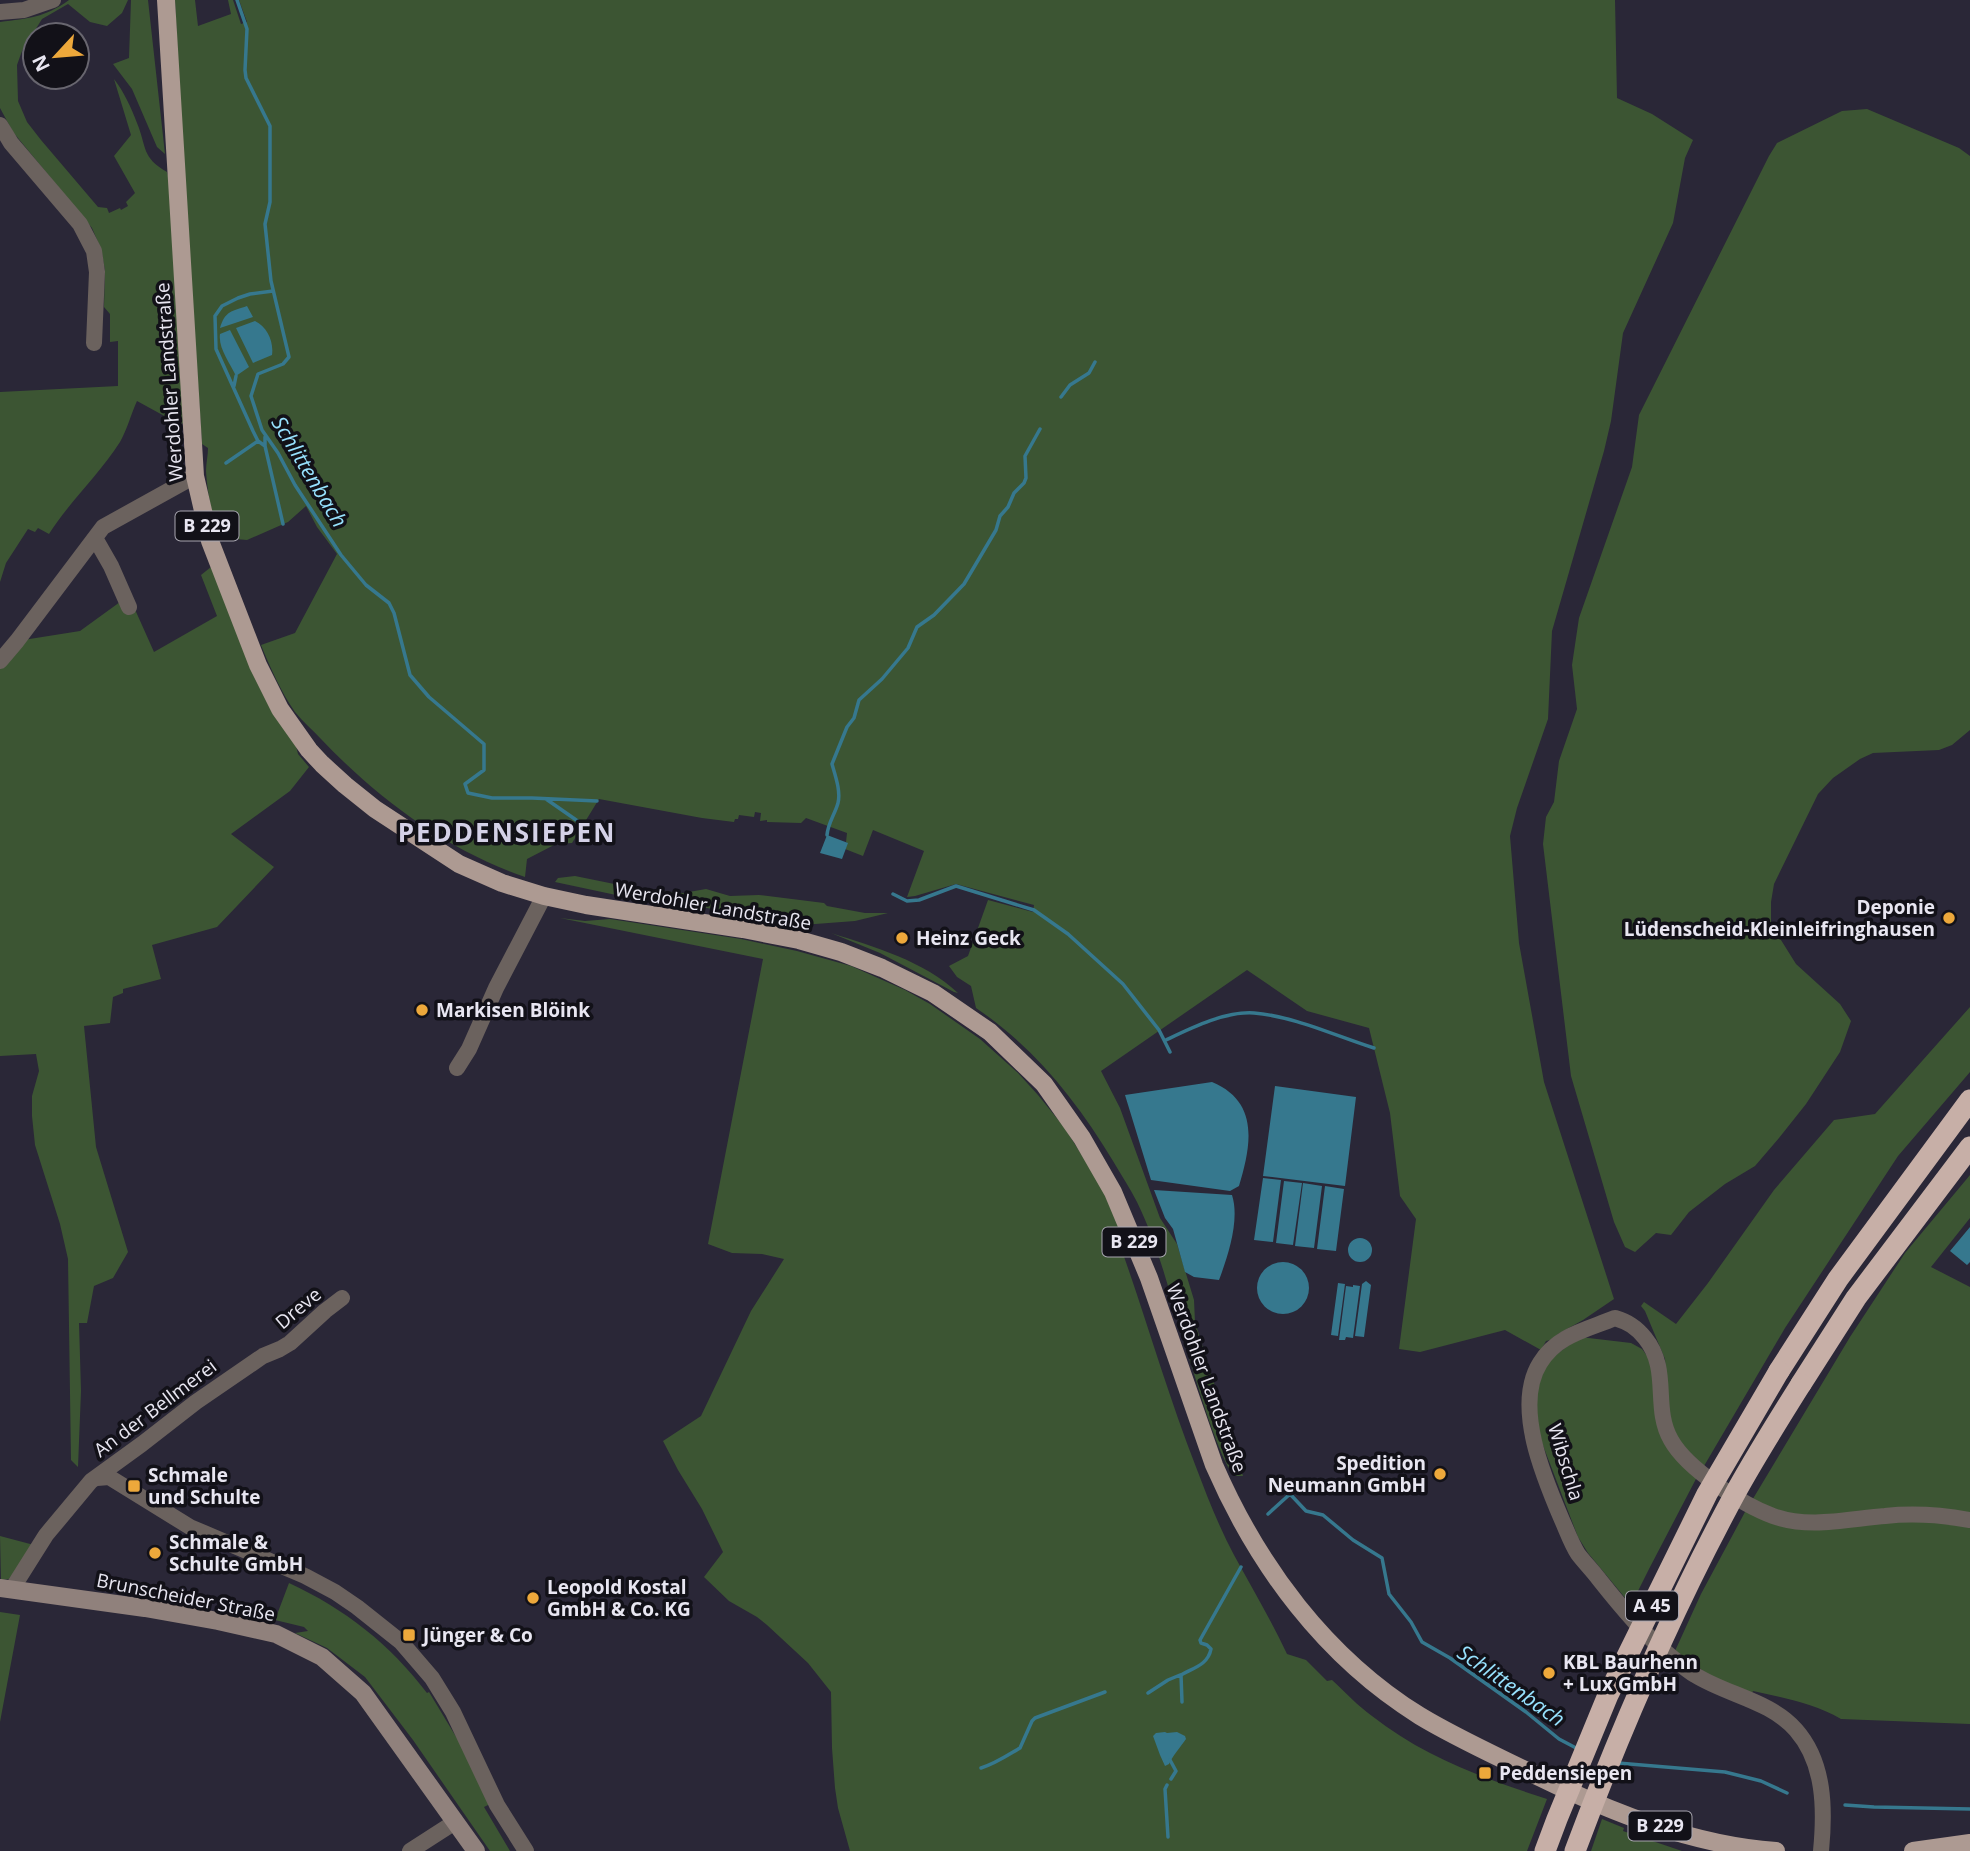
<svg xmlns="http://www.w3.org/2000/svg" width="1970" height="1851" viewBox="0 0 1970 1851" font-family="'Open Sans',sans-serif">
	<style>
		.green { fill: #3c5533 }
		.water { fill: #36788e }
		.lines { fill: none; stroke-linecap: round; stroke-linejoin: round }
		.stream { stroke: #36788e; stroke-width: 3.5 }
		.minor { stroke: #6b625e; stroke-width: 16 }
		.secondary { stroke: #90817c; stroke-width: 18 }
		.primary { stroke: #ad9a92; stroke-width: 18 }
		.motorway { stroke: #c7afa7; stroke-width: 21 }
		.motorway-bridge { stroke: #c7afa7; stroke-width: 21 }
		.poi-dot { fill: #eda83b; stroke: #121118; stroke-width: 2.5 }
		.labels { text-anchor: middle; stroke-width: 7; stroke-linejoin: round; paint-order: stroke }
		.shield { fill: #121118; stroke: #a8a6b0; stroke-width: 2 }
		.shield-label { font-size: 18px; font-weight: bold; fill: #e8e6f1 }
		.street-label { font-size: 19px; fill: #e8e6f1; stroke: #121118 }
		.poi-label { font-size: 19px; font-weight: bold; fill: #e8e6f1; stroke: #121118; text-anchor: start }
		.water-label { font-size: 21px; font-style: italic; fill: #97e2fe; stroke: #121118 }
		.district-label { font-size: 26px; font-weight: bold; letter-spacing: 2px; fill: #d4d1e7; stroke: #121118 }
	</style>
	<rect width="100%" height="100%" fill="#2a2737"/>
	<path class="green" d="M69,0h59l-6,13 -15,13 -17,-4 -22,-18 -26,15 -20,32 -5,14 1,36 9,21 14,18 57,67 9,1 2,5 11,-5 1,2 7,-4 -2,-4 9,-9 -21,-37 17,-21 -17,-56c10,13 17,28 23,44 10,24 4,34 30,49l3,11 15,240 -6,1 -42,-23c-6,13 -10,29 -17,41 -21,33 -50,59 -71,92l-11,-6 -3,4 -7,-3 -22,34 -6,19v-190l118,-6v-45l-8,1v-28l-6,-7 1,-37 -4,-21 -9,-21 -79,-96 -13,-24v-86c29,-4 44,-4 69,-22z
		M131,0h17l17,154 -8,-7 -25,-58 -19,-25 16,-6z
		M175,0h20l3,26 33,-12 -3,-14h5l8,24 6,-2 -8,-22h1376l2,98 35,16 41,26 -8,18 -12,65 -50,110 -12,88 -7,30 -52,180 -4,88 -31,89 -7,28 9,107 25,139 70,217 -31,21 -25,14 -4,5 -8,2 -5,9 -36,-20 -85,22 -21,-3 17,-130 -16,-23 -10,-83 -21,-85 -62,-17 -60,-41 -146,101 19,37 40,110 17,26 17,56 1,22 48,154h-8c-15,-13 -38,-94 -46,-118 -16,-51 -28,-107 -52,-156 -7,-14 -16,-27 -24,-41 -36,-60 -79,-114 -137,-153l-5,-22 -14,-9 -8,-11 19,-10 20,-56 45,12 1,-7 -78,-21 -41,12 -8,1 17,-46 -51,-21 -10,26 -18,-7 2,-6 -1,-1 1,-9 -41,-15 -5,5 -34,-1v-2l-7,1 1,-8 -6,-1 -1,5 -15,-2 -1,4h-3l-1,3 -32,-4 -103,-19 -27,44 -16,1 -29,15 -2,18c-78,-27 -147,-78 -204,-138 -8,-9 -18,-17 -26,-27 -14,-20 -25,-45 -34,-67l34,-12 42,-79 -20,-27 -11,-21 -18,16 -41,18 -23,-2c-12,-12 -17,-50 -18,-67 0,-8 2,-15 2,-23l-6,-4 -19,-280z
		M1867,109l92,39 11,8v574l-18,15 -13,5 -66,3 -13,6 -27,19 -15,16 -44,90 -3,18v20l5,10 20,32 44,40 11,17 -11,31 -34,52 -27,34 -24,28 -30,18 -36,28 -18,23 -15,-2 -21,19 -10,-5 -11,-25 -43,-146 -28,-232 3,-27 8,-15 5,-41 18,-52 -5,-44 7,-47 53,-151 7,-52 130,-259 8,-13 65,-32z
		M211,567l84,175 3,12 11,13 -19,24 -59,43 43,33 -57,60 -65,18 9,34 -38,10v4l-10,4 -3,26 -26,3 12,121 32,105 -15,26 -19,8 -7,37h-8l2,68 -3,76 -7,-7 -3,-201 -8,-35 -25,-79 -3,-29v-20l7,-25 -3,-17 -36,2v-399l17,-16 63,-10 40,-29 13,3 21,47 63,-36 -16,-41z
		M575,876l59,12 26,3 23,2 23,-4 24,7 29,-1 65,8 3,3 38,7h23l-33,8 -53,4 -145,-26 -41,-4 -61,-13 3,-4z
		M560,918l25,3 25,-2 131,20 56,12 54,15 54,24 25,14 50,35 38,34 20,22 26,32 26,41 12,20 19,44 -5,2c28,77 50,156 80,233 11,29 23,60 38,88 18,33 37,65 53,99l19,6 21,21 5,-1c13,12 26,26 40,36 52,41 113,63 175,83l-20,52h-677l-12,-43 -3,-20 -3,-40 -1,-56 -23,-29 -41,-38 -10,-8 -28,-16 -25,-24 19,-25 -21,-43 -24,-39 -15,-29 38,-25 50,-105 33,-52 -22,-5 -30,-1 -24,-9 55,-285z
		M831,933c44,14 93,28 127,60l-4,-1 -74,-39z
		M1970,1007v65l-72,84 -113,172 -81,138 -25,-24 -10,-26 -4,-57 -20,-48 -4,-5 3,-4 32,22 32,-41 66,-93 60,-70 41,-6z
		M1970,1175v43l-39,49 39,20v437l-129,-5c-28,-16 -57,-21 -88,-28l-1,2 -37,-14 -40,-28 26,-57 44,-82 105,-175 55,-84z
		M1580,1337l51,6 11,6 9,12 5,45 41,71 -48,92 -18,36 -43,-52 -10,-16 -39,-102 -4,-20 3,-35 7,-15 8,-8z
		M0,1536l34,9 -25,34 -8,1z
		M289,1583c56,26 101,61 138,110l2,-1 35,58 26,54 -6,3 26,44h-20l-77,-111 -48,-63 -38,-29 -32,-15 13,-2 -4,-4 -29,-7z
		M0,1612l20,3 -20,107z
		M1602,1819l22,9 -1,3 59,20h-91z"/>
	<path class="water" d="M247,306l6,11 -33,11c5,-17 12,-17 27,-22z
		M255,321c12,6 19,20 17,34l-19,8 -17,-35z
		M230,330l19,37 -13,9c-6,-13 -18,-28 -16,-42z
		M827,835l21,8 -6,16 -22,-6z
		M1212,1082c48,20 39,64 27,104l-9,5 -79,-11 -26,-85z
		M1275,1086l81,11 -11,89 -82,-10z
		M1263,1178l18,2 -8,62 -19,-2z
		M1284,1181l18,2 -9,62 -17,-2z
		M1303,1183l19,3 -8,62 -19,-2z
		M1325,1186l19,3 -8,62 -19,-2z
		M1154,1190l78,5c8,25 -4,61 -13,85l-25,-3 -9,-5 -12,-43 -8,-11z
		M1970,1227v35l-3,3 -17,-14z
		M1348 1250a12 12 0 1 1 24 0a12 12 0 1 1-24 0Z
		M1257 1288a26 26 0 1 1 52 0a26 26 0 1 1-52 0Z
		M1366,1281l5,4 -7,52 -9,-1 7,-52z
		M1338,1283l7,1 -7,52 -7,-1z
		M1353,1285l7,1 -7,52 -7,-1 -1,3h-6l7,-54 7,1z
		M1165,1732l2,1 10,-1 8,4 1,3c-4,6 -15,19 -17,25l-4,2 -5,-11 -7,-19 3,-3z"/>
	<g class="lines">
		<path class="stream" d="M237,0l10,29 -2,41 1,8 24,48v76l-5,22 6,57 18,76 -6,7 -25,10 -7,22 11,34 16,23 17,32 46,70 25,30 23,18 5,10 16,62 19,22 55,47v26l-19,14 3,9 24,5h40l65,3
			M234,386l2,-10
			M1061,397l9,-12 19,-12 6,-11
			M265,437v9l18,78
			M265,446l-7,-5 -5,-10 -37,-82 -1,-33 7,-10 16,-8 12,-4 23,-3
			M226,463l32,-22
			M546,799l36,25
			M827,835c1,-12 8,-21 11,-32 3,-12 -3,-28 -6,-39l15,-37 7,-9 5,-18 23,-21 26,-31 9,-21 17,-12 30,-31 32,-54 4,-14 8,-9 6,-14 10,-10 2,-5 -1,-22 15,-27
			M893,894l14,7 12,-1 37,-14 78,24 34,24 55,50 36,46 11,22
			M1166,1040c25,-12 59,-29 88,-27 39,3 82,23 120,35
			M1268,1514l22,-20 16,17 17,4 30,25 29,18 7,36 22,28 11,20 28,16 76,54 33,27 19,10
			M1148,1693l20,-13 12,-5
			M1182,1702l-1,-27c12,-7 27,-10 30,-26l-4,-4 -6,-2 -1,-3 41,-73
			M1170,1760l6,11 -5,8
			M1618,1763l107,9 36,9 26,12
			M981,1768c14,-4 27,-13 39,-20l12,-27 3,-3 70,-26
			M1167,1785l-2,4 3,48
			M1845,1805l29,2 96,2"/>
		<path class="minor" d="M0,12l24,-2 29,-10
			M0,125l11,18 69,81 14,27 3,21 -3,71
			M95,538l16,28 18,41
			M0,661l17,-20 86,-114 92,-51
			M457,1068l12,-19 27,-61 48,-92
			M97,1478l12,-1 81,50 115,49 30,16 22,15 44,35 31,36 21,34 44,93 29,46
			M12,1589l34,-54 45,-54 51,-37 54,-42 67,-46 17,-7 10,-6 35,-32 17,-13
			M410,1851l45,-29
			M1821,1851c4,-41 4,-88 -25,-121 -25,-29 -69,-35 -101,-55 -7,-4 -15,-11 -21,-16 -29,-23 -53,-52 -76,-81 -6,-8 -14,-16 -20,-24 -7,-11 -11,-23 -16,-34 -18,-42 -49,-114 -22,-157 17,-28 46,-33 75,-45 13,4 21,9 30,20 26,32 7,69 26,102 16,29 72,65 102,76 36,13 75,3 112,0 28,-3 57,-1 85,4"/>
		<path class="secondary" d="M0,1588l145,20 73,13 58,13 46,23 41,36 113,158"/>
		<path class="primary" d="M166,0l29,476 15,65 48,124 22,44 29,41 13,14 23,21 30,24 84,55 43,19 42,13 42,9 157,24 56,11 42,12 41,16 51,25 57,39 54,52 38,54 31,54 36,86 65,187c44,101 111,192 206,251 38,23 79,41 119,61 74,36 154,68 237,74
			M1913,1851l57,-8"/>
		<path class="motorway" d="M1779,1371l59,-92 132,-179
			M1801,1384l55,-86 114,-151"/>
		<path class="motorway-bridge" d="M1545,1851l12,-32 51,-124 99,-201 72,-123
			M1575,1851c46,-123 99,-245 162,-361 20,-36 42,-71 64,-106"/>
	</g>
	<g class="poi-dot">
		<circle cx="1949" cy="918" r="7"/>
		<circle cx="902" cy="938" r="7"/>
		<circle cx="422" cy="1010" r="7"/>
		<circle cx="1440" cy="1474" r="7"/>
		<rect x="127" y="1479" width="14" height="14" rx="3.5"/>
		<circle cx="155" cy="1553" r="7"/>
		<circle cx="533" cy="1598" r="7"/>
		<rect x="402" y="1628" width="14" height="14" rx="3.5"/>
		<circle cx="1549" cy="1673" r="7"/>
		<rect x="1478" y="1766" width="14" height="14" rx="3.5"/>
	</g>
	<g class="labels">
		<g class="shield">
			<rect x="175.5" y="511.5" width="63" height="29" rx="5"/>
			<rect x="1102.5" y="1227.5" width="63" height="29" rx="5"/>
			<rect x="1626" y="1591.5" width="52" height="29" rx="5"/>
			<rect x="1628.5" y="1811.5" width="63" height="29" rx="5"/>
		</g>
		<g class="shield-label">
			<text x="207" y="532">B 229</text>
			<text x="1134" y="1248">B 229</text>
			<text x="1652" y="1612">A 45</text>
			<text x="1660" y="1832">B 229</text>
		</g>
		<g class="street-label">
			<text transform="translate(169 382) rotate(-94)" y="7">Werdohler Landstraße</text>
			<text transform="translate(713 906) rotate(10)" y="7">Werdohler Landstraße</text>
			<text transform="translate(298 1308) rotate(-40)" y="7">Dreve</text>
			<text transform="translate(1207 1378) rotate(70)" y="7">Werdohler Landstraße</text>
			<text transform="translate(155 1408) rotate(-37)" y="7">An der Bellmerei</text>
			<text transform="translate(1566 1462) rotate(73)" y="7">Wibschla</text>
			<text transform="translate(186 1597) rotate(11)" y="7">Brunscheider Straße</text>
		</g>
		<g class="poi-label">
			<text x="1935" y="914" text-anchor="end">Deponie<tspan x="1935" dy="22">Lüdenscheid-Kleinleifringhausen</tspan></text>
			<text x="916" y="945">Heinz Geck</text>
			<text x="436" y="1017">Markisen Blöink</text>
			<text x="1426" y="1470" text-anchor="end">Spedition<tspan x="1426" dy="22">Neumann GmbH</tspan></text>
			<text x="148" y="1482">Schmale<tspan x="148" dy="22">und Schulte</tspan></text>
			<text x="169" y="1549">Schmale &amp;<tspan x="169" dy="22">Schulte GmbH</tspan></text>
			<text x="547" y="1594">Leopold Kostal<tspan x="547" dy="22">GmbH &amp; Co. KG</tspan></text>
			<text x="423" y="1642">Jünger &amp; Co</text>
			<text x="1563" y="1669">KBL Baurhenn<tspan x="1563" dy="22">+ Lux GmbH</tspan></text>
			<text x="1499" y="1780">Peddensiepen</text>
		</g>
		<g class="water-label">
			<text transform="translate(309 472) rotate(59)" y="7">Schlittenbach</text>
			<text transform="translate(1511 1686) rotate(35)" y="7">Schlittenbach</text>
		</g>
		<g class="district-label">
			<text x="507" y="842">PEDDENSIEPEN</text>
		</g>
	</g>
	<g transform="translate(56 56) rotate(244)"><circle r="33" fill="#121118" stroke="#68666f" stroke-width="2"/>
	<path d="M0-5L12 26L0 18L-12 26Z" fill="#eda83b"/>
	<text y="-10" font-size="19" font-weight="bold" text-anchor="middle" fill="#e8e6f1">N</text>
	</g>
</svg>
